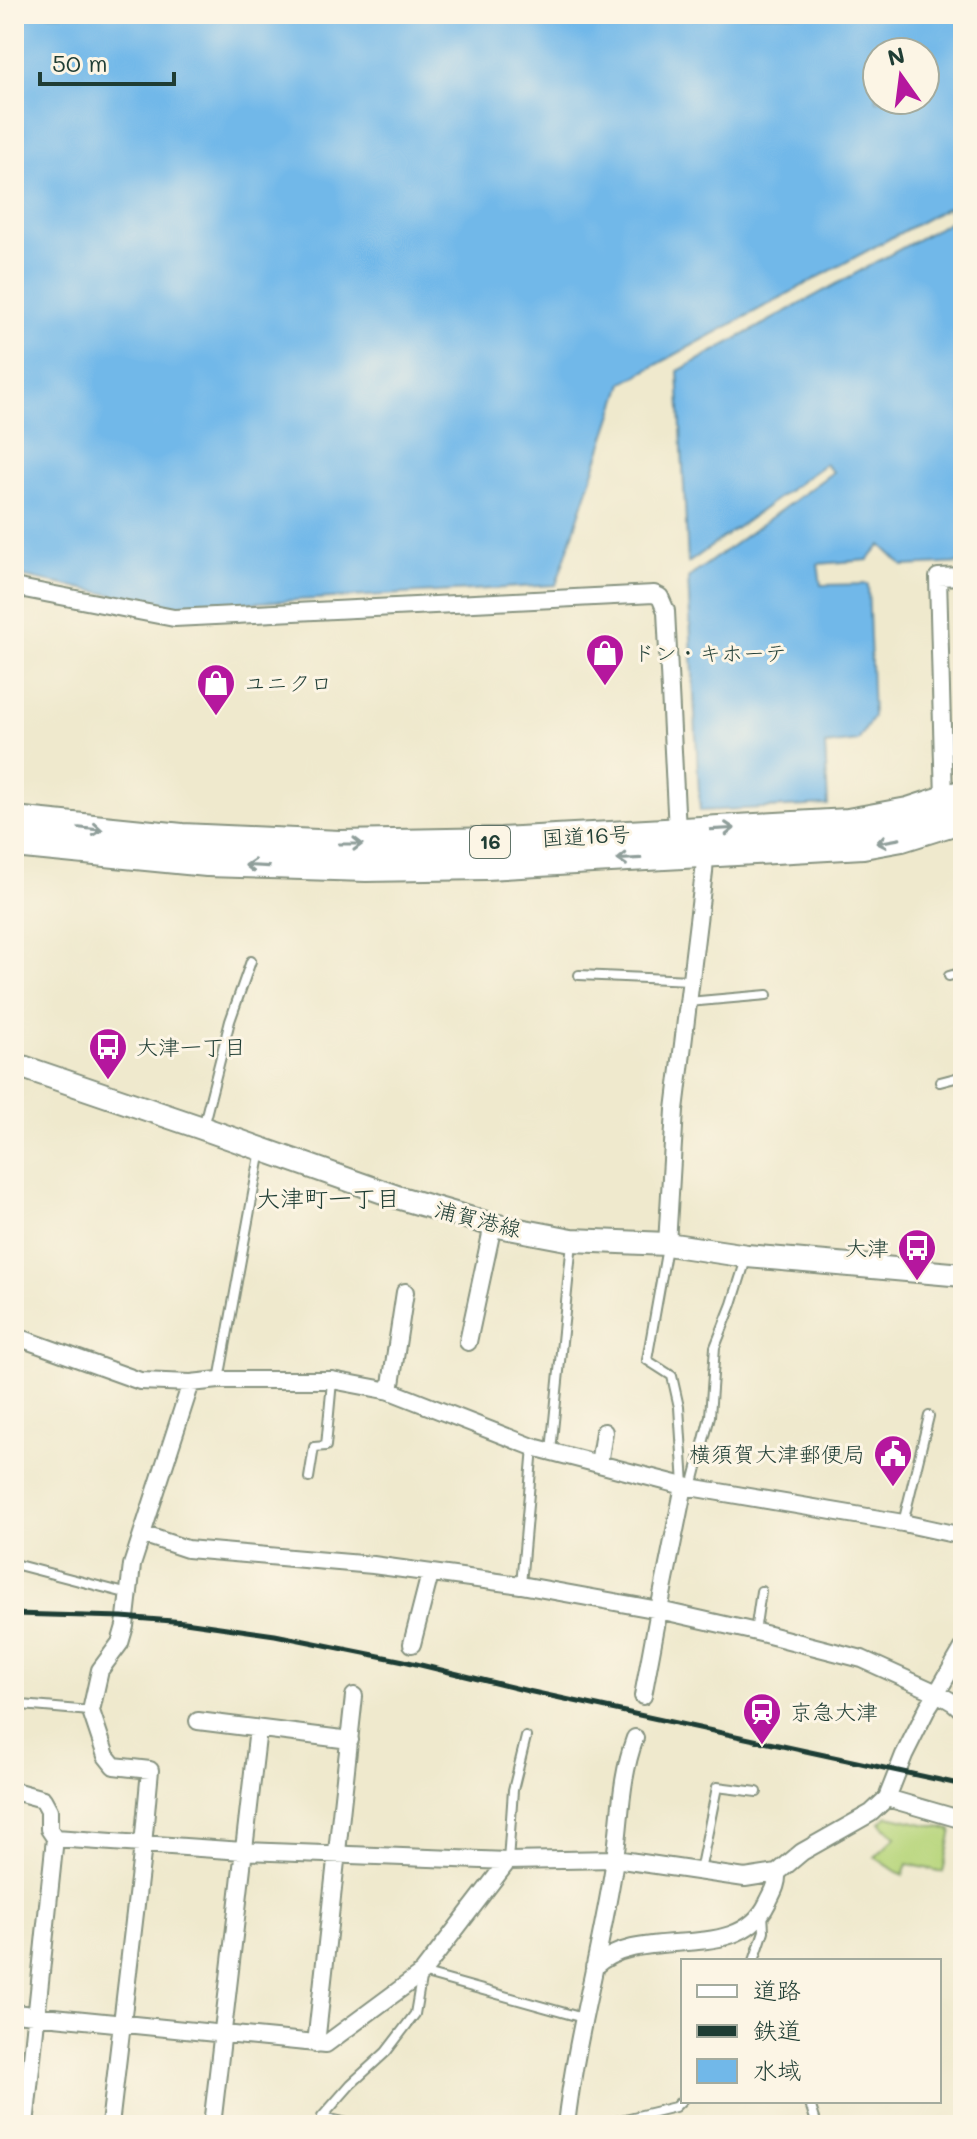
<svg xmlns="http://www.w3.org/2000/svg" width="977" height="2139" viewBox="0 0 977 2139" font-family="Mali,'Klee One',sans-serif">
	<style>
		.green { fill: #b8d67d; stroke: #6c8a58; stroke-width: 2 }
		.water { fill: #71b8e9; stroke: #487a8e; stroke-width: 2; fill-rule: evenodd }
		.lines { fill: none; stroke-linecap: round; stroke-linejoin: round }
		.service-casing { stroke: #879380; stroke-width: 12 }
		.minor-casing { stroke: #879380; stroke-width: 20 }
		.secondary-casing { stroke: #879380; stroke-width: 26 }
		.trunk-casing { stroke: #879380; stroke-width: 30 }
		.service { stroke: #fff; stroke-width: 8 }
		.minor { stroke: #fff; stroke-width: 16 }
		.secondary { stroke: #fff; stroke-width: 22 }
		.trunk { stroke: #fff; stroke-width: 26 }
		.rail { stroke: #1f3d34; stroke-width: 5 }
		.oneway { stroke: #8f9e9a }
		.labels { text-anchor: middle; stroke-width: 6; stroke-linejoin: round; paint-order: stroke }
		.shield { fill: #fcf5e5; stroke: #617469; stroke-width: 2 }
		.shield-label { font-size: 20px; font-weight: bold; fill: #1f3d34 }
		.poi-label { font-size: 22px; fill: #1f3d34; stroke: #fcf5e5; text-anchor: start }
		.street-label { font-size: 22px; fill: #1f3d34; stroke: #fcf5e5 }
		.neighbourhood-label { font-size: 24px; fill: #1f3d34; stroke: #fcf5e5 }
	</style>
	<rect width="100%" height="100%" fill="#fcf5e5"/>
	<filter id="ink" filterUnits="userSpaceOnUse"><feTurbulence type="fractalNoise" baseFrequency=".0125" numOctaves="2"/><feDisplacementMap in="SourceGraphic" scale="16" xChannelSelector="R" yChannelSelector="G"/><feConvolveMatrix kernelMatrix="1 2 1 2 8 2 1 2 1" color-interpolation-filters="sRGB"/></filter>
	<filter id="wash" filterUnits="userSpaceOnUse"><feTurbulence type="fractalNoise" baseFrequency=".006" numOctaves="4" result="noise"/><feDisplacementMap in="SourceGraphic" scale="32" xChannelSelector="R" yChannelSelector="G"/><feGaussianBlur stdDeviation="1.8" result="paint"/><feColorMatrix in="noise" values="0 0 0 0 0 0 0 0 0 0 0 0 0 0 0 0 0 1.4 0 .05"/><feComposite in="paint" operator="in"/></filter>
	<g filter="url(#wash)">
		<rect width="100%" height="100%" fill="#efe9cd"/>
		<path class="green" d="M888,1816l64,14 -9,42 -36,-8 -4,12 -28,-19 21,-20 -16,-14z"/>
		<path class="water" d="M14,14h949v549l-60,3 -22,-21 -13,15 -50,4 3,21 47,-1 5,133 -15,24 -33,4 3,60 -128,6 -12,-233 145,-106 -8,-8 -137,99 -10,-192 275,-151 -5,-13 -325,176 -67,202 -382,22 -160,-32zM877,52h48v48h-48z"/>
	</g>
	<g filter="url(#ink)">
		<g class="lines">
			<g class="service-casing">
				<path id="service" d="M579,975l111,5
					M949,976l14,-4
					M688,1002l79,-7
					M940,1082l23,-6
					M203,1127l27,-106 21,-60
					M667,1247l-20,113 25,16 7,31 5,78
					M219,1380l42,-230
					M551,1451l21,-209
					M309,1478l5,-31 12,-1 6,-65
					M692,1487l18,-71 5,-69 17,-43 15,-48
					M903,1523l26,-107
					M14,1564l115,30
					M521,1585l12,-138
					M755,1632l6,-41
					M14,1706l8,-1 68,6
					M508,1861l5,-71 13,-53
					M700,1871l17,-84 40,5
					M754,1961l10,-30 -1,-18
					M810,2104l7,21
					M356,2125l-34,-8 29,-33 35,-32 29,-38 7,-41 161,45
					M600,2125l75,-18 8,-8"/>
			</g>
			<g class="minor-casing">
				<path id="minor" d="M14,587l160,31 480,-24 6,3 6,14 11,220 5,4
					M944,800l-6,-223 25,-1
					M667,1244l8,-134 29,-238 1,-18 -5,-4
					M14,1338l12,2 114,41 51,2 28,-3h113l58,11 143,56 151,39 219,37 60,13
					M468,1342l25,-117
					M390,1391l15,-99
					M599,1464l5,-32
					M412,1644l18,-70
					M963,1648l-26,45 17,10 9,8
					M643,1696l16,-86 25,-124
					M198,1721l152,19
					M14,1791l29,8 6,11v19l6,9 -30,287
					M887,1798l76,22
					M55,1838l188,13 265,10 107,-2 130,19 32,-5 25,-21 69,-39 16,-15 17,-43 24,-48 9,-14 -75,-34 -97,-25 -106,-24 -138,-25 -148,-20 -186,-16 -45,-15
					M594,1967c48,-45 144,0 174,-65 5,-10 10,-18 9,-29
					M14,2013l312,31 96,-71 86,-112
					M316,2044l38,-348
					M110,2125l33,-280 7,-75 -36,-4 -8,-10 -15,-45 9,-41 20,-27 5,-17 7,-61 59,-182
					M212,2125l46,-396
					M566,2125c10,-90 36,-177 49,-266 6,-42 5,-80 20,-121"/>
			</g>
			<g class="secondary-casing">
				<path id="secondary" d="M14,1064l188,64 195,69 96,28 79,15 95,4 80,12 216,19"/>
			</g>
			<g class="trunk-casing">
				<path id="trunk" d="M14,820l168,17 158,7 161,-3 347,-19 60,-11 55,-18
					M14,844l193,19 159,5 120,-2 377,-21 39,-7 61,-19"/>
			</g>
			<use href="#service" class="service"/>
			<use href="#minor" class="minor"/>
			<use href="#secondary" class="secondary"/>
			<use href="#trunk" class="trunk"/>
			<path class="rail" d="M14,1614l108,3 63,5 90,13 129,26 124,30 435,94"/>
		</g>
		<defs><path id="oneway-shaft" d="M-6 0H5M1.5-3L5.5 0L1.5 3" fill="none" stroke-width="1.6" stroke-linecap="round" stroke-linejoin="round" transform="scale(2)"/></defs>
		<g class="oneway">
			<use href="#oneway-shaft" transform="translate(91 829) rotate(6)"/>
			<use href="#oneway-shaft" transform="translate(723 829) rotate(-3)"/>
			<use href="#oneway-shaft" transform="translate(888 841) rotate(170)"/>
			<use href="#oneway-shaft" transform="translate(351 844)"/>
			<use href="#oneway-shaft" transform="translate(629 859) rotate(177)"/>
			<use href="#oneway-shaft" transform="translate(257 866) rotate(-177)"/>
		</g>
	</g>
	<defs>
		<g id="shop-pin" transform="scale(2)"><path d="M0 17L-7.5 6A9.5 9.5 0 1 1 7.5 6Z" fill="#b5179e" stroke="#fcf5e5"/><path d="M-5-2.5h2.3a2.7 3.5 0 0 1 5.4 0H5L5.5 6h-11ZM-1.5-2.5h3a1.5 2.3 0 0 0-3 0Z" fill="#fff"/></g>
		<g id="bus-pin" transform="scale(2)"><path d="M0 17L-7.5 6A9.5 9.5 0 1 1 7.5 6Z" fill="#b5179e" stroke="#fcf5e5"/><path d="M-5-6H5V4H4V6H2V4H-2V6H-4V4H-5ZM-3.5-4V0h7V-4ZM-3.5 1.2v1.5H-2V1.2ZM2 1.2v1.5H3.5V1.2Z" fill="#fff"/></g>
		<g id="civic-pin" transform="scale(2)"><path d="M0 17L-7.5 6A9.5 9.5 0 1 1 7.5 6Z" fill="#b5179e" stroke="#fcf5e5"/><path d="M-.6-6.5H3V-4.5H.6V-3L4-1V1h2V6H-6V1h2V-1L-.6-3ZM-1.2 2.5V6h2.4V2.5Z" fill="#fff"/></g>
		<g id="station-pin" transform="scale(2)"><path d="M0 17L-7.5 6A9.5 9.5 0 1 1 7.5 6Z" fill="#b5179e" stroke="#fcf5e5"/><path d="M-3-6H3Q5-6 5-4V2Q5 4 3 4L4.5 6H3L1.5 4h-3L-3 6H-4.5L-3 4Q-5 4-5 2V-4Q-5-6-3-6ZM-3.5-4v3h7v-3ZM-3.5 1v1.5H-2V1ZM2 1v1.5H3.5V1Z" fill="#fff"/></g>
	</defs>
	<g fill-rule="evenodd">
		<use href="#shop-pin" x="605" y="653"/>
		<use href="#shop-pin" x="216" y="683"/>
		<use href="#bus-pin" x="108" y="1047"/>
		<use href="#bus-pin" x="917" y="1248"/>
		<use href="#civic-pin" x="893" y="1454"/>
		<use href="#station-pin" x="762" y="1712"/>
	</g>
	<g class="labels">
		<rect class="shield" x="470" y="826" width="40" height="32" rx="6"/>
		<g class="shield-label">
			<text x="490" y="849">16</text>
		</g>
		<g class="poi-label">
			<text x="633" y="661">ドン・キホーテ</text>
			<text x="244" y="691">ユニクロ</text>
			<text x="136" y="1055">大津一丁目</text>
			<text x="889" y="1256" text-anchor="end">大津</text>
			<text x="865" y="1462" text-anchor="end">横須賀大津郵便局</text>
			<text x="790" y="1720">京急大津</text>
		</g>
		<g class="street-label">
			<text transform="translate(586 836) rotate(-3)" y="8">国道16号</text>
			<text transform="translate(478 1219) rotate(14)" y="8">浦賀港線</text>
		</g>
		<g class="neighbourhood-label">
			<text x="328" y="1207">大津町一丁目</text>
		</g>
	</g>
	<rect width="977" height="2139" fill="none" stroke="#fcf5e5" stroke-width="48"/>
	<rect x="681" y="1959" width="260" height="144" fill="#fcf5e5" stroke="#a4ab9e" stroke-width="2"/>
	<rect x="697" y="1985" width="40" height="12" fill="#ffffff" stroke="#a4ab9e" stroke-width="2"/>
	<text x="753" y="1999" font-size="24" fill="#1f3d34">道路</text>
	<rect x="697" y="2025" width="40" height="12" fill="#1f3d34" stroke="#a4ab9e" stroke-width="2"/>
	<text x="753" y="2039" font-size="24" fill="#1f3d34">鉄道</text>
	<rect x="697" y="2059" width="40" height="24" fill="#71b8e9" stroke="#a4ab9e" stroke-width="2"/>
	<text x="753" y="2079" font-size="24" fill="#1f3d34">水域</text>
	<g transform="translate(901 76) rotate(346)"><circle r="38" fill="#fcf5e5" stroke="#a4ab9e" stroke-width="2"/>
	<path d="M0-6L14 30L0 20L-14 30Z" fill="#b5179e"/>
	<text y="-12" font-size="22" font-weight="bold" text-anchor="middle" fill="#1f3d34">N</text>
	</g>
	<path d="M40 72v12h134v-12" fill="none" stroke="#1f3d34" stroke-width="4"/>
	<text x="52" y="72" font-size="24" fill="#1f3d34" stroke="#fcf5e5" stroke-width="6" paint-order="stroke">50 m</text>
</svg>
